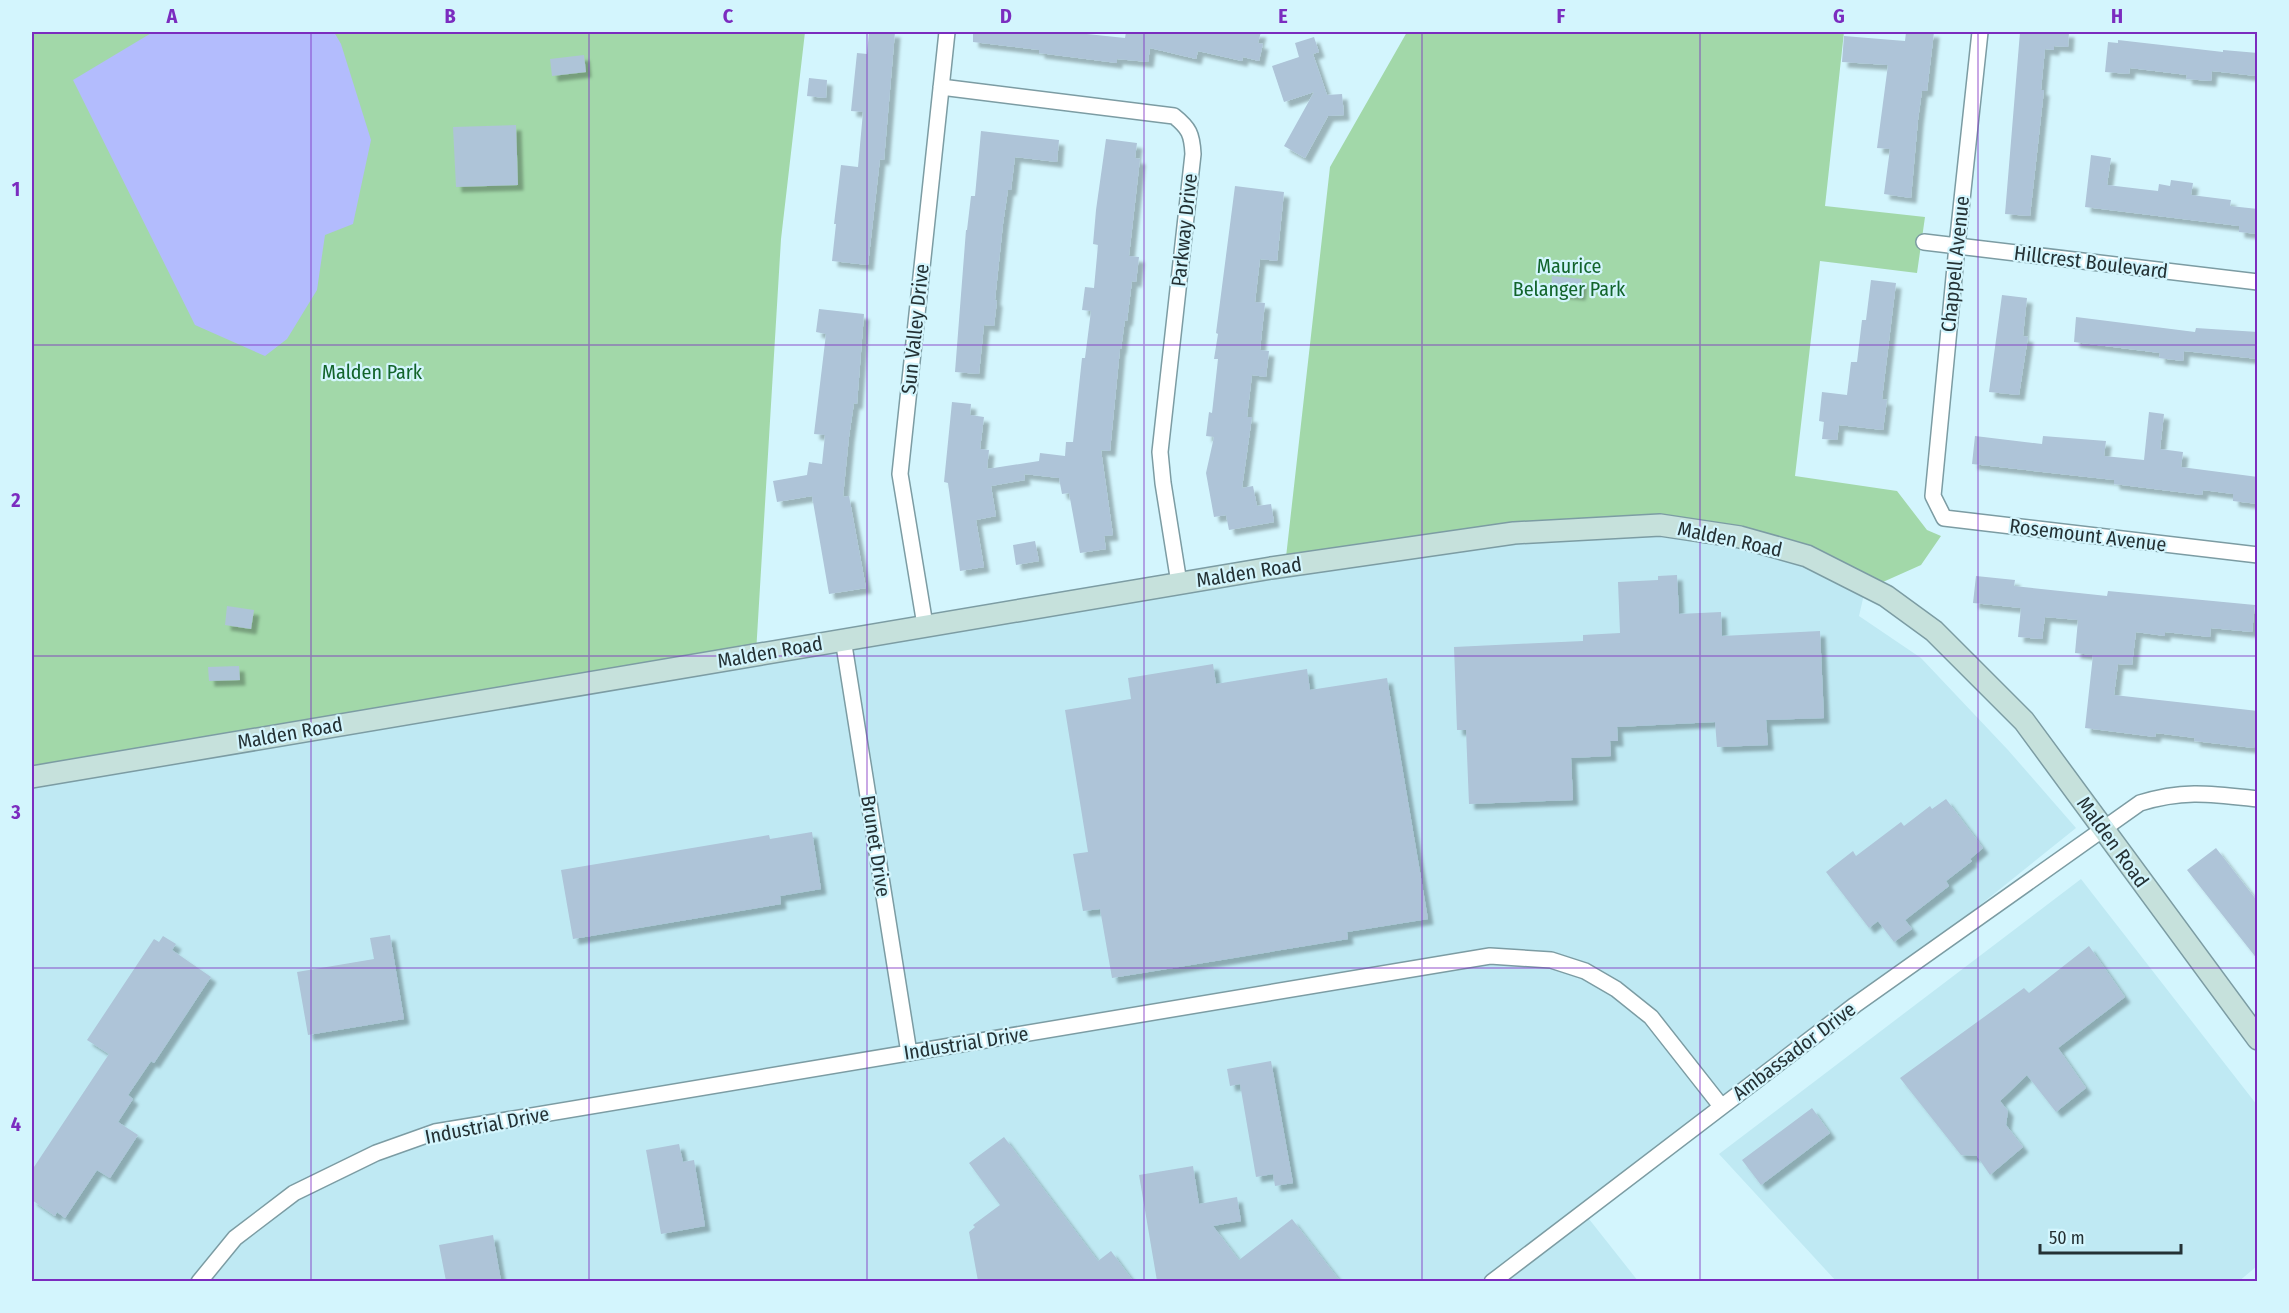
<svg xmlns="http://www.w3.org/2000/svg" width="2289" height="1313" viewBox="0 0 2289 1313" font-family="'Fira Sans Condensed',sans-serif">
	<style>
		.built { fill: #bfe9f3 }
		.green { fill: #a2d8a9 }
		.water { fill: #b3bcfd }
		.building { fill: #aec4d8; filter: url(#shadow) }
		.lines { fill: none; stroke-linecap: round; stroke-linejoin: round }
		.minor-casing { stroke: #7c9ca3; stroke-width: 18 }
		.secondary-casing { stroke: #7c9ca3; stroke-width: 24 }
		.minor { stroke: #fff; stroke-width: 15 }
		.secondary { stroke: #c6e1dc; stroke-width: 21 }
		.grid { fill: none; stroke: #7b2cbf; stroke-width: 1.5; stroke-opacity: 0.55 }
		.labels { text-anchor: middle; stroke-width: 4.5; stroke-linejoin: round; paint-order: stroke }
		.street-label { font-size: 20px; fill: #243134; stroke: #d3f5fd }
		.park-label { font-size: 20px; fill: #12642b; stroke: #d3f5fd }
		.neatline { fill: none; stroke: #7b2cbf; stroke-width: 2 }
		.grid-label { font-size: 20px; text-anchor: middle; font-weight: bold; fill: #7b2cbf }
	</style>
	<defs>
		<filter id="shadow"><feDropShadow dx="5.5" dy="5.5" stdDeviation="1.5" flood-color="#0004"/></filter>
	</defs>
	<rect width="100%" height="100%" fill="#d3f5fd"/>
	<path class="built" d="M1606,521l181,28 78,41 -6,26 62,42 87,92 68,78 -487,391 49,62 -1606,1v-507z
		M2081,879l176,226v161l-19,16 -402,-1 -117,-127z"/>
	<path class="green" d="M32,32h773l-24,207 -25,414 -724,122z
		M1407,32h437l-19,174 100,11 -8,56 -97,-12 -25,215 102,15 30,39 14,6 -20,29 -56,25 -78,-41 -181,-28 -321,45 45,-399z"/>
	<path class="water" d="M153,32h181l7,12 30,96 -18,84 -28,11 -8,55 -30,49 -22,17 -70,-31 -122,-245z"/>
	<path class="building" d="M869,32h26l-11,128 -4,-1 -12,106 -36,-4 4,-37h-2l7,-59 17,2 5,-55 -12,-1 6,-58 10,1z
		M973,32h95l57,6 1,-6h135l-3,11 5,1 -4,17 -16,-4 -1,4 -44,-10 -2,8 -46,-11 -2,14 -31,-3v4l-78,-10v-3l-66,-8z
		M1906,32h28l-7,59h-5l-4,29 -7,78 -27,-4 6,-45 -13,-1 11,-83 -46,-3 2,-26 61,5z
		M2020,32h49l-1,15 -14,-1v4l-9,-1 -4,41h3l-14,126 -25,-2z
		M1314,37l5,15 -6,2 14,41 15,-1 2,21 -16,1 -23,42 -21,-12 30,-54 -30,10 -12,-36 27,-9 -4,-14z
		M2118,40l105,12v-2l35,3 -2,23 -44,-5 -1,10 -25,-2 1,-4 -57,-7 -1,6 -24,-2 3,-30 10,1z
		M584,55l2,17 -34,4 -2,-17z
		M809,78l18,2 -1,18 -19,-2z
		M516,125l2,60 -62,2 -3,-60z
		M981,131l78,9 -2,22 -42,-5 -4,33h-3l-5,34 -8,76 2,1 -3,25 -10,-1 -5,49 -24,-2 11,-142h1l4,-34h4z
		M1106,139l31,4 -2,15 5,1 -11,97 10,1 -3,25 -4,-1 -5,40 -2,-1 -4,29h-1l-10,102 -9,-1 12,85 -9,1 2,13 -26,4 -11,-60 -7,1 -3,-16 -35,-4 1,6 -34,6 5,30 -20,4 8,47 -24,4 -12,-88 -4,-1 8,-80 19,2 -1,11 14,2 -4,32 9,1 -2,19 52,-8 1,-8 25,3 1,-14h7l9,-84h3l6,-47 -9,-1 3,-23 9,1 4,-43 -5,-1 3,-34z
		M2091,155l20,3 -4,27 51,6 1,-7 11,2 1,-6 22,3 -2,12 40,5 -1,6 28,3v25l-19,-2v-6l-154,-19z
		M1235,186l49,6 -7,69 -17,-2 -5,43 10,1 -5,47 9,1 -3,26 -14,-2 -5,42h5l-10,71 11,-2 4,20 14,-2 3,18 -45,8 -3,-15 -12,2 -8,-44 8,-36 -8,-1 3,-24 3,1 6,-54h-4l4,-25 -2,-1z
		M1552,276l30,3 -2,16 -29,-3z
		M1871,280l25,3 -14,116 5,1 -4,30 -44,-5 -2,15 -15,-1 2,-17 -5,-1 3,-29 25,3 4,-33h6l5,-42h4z
		M2002,295l25,3 -4,38 5,1 -9,58 -30,-3z
		M819,309l45,5 -7,90 -3,-1 -5,34 -6,60 6,-1 17,92 -37,6 -17,-98 -35,6 -4,-21 34,-6 2,-13 13,2 3,-29 -11,-1 12,-100 -10,-2z
		M2076,317l119,15 1,-4 62,4v27l-74,-8 -1,10 -24,-3 1,-5 -86,-11z
		M2149,412l15,2 -4,35 23,3 -2,15 77,10v27l-25,-3v-7l-30,-4 -1,5 -88,-11v-4l-142,-16 3,-28 67,8 1,-8 63,5 -2,15 40,4z
		M1035,541l4,20 -23,4 -3,-20z
		M1677,575l2,39 42,-2 1,24 98,-5 4,87 -58,2 2,25 -51,2 -2,-25 -98,5 1,14h-8l1,15 -40,2 2,42 -104,4 -3,-74h-9l-3,-83 129,-6v-6l37,-2 -2,-51 40,-2v-4z
		M1976,576l39,4 -1,6 93,10 1,-5 147,14 -3,27 -41,-4 -1,9 -45,-5v4l-29,-4 -4,33 -14,-1 -4,31 144,16 -4,37 -60,-7 1,-3 -39,-5 -1,4 -70,-9 8,-73 -18,-2 3,-33 -33,-3 -3,22 -24,-2 3,-29 -48,-5z
		M227,606l27,4 -3,19 -26,-4z
		M1213,664l3,20 91,-15 3,21 77,-12 41,241 -81,13 1,7 -236,39 -12,-69 -17,2 -10,-57 15,-2 -23,-142 66,-11 -3,-21z
		M239,666l1,14 -31,1 -1,-14z
		M1946,799l37,49 -13,11 2,2 -26,20 3,5 -44,34 7,9 -18,13 -16,-21 -9,7 -43,-56 27,-21 3,5 45,-34 3,4 26,-20 2,3z
		M812,832l9,57 -41,7 1,8 -208,35 -12,-69 208,-35 1,4z
		M2216,848l42,54v58l-71,-90z
		M390,935l14,84 -96,16 -11,-63 77,-13 -4,-21z
		M163,936l13,8 -4,6 39,27 -57,86 -3,-2 -23,34 5,4 -15,23 20,13 -28,43 -13,-8 -32,48 -8,-6 -2,4 -23,-16v-30l77,-116 -22,-14 67,-101 5,3z
		M2089,946l36,51 -67,51 28,40 -30,24 -29,-37 -27,26 8,10 -2,14 17,22 -33,28 -13,-19 -16,-1 -61,-77 124,-90 5,5z
		M1271,1061l22,122 -18,3 -2,-12 -17,3 -16,-93 -10,2 -3,-17z
		M1812,1108l18,25 -69,52 -19,-25z
		M1004,1137l94,124 13,-10 22,30h-155l-9,-49 6,-5 -2,-2 27,-20 -31,-42z
		M679,1144l4,18 11,-2 11,66 -44,8 -15,-84z
		M1193,1166l6,38 38,-7 4,24 -28,5 26,34 53,-41 48,62h-183l-18,-106z
		M493,1235l8,46h-55l-7,-36z"/>
	<g class="lines">
		<g class="minor-casing">
			<path id="minor" d="M1980,32l-23,214 -24,250 11,22 314,37
				M941,87l233,29c15,12 18,18 19,38l-33,298 3,31 16,100
				M1924,242l334,40
				M925,625l-25,-151 47,-442
				M843,639l66,414
				M199,1282l36,-44 59,-45 82,-40 59,-21 1055,-176 61,4 34,11 31,18 35,28 70,89
				M1492,1282l363,-277 285,-202c44,-14 73,-9 118,-4"/>
		</g>
		<g class="secondary-casing">
			<path id="secondary" d="M32,777l1239,-209 243,-35 146,-8 80,12 67,19 79,40 48,35 90,90 234,318"/>
		</g>
		<use href="#minor" class="minor"/>
		<use href="#secondary" class="secondary"/>
	</g>
	<path class="grid" d="M311,32v1250M589,32v1250M867,32v1250M1144,32v1250M1422,32v1250M1700,32v1250M1978,32v1250M32,345h2226M32,656h2226M32,968h2226"/>
	<g class="labels">
		<g class="street-label">
			<text transform="translate(1184 230) rotate(-84)" y="7">Parkway Drive</text>
			<text transform="translate(2091 262) rotate(7)" y="7">Hillcrest Boulevard</text>
			<text transform="translate(1955 264) rotate(-84)" y="7">Chappell Avenue</text>
			<text transform="translate(915 329) rotate(-84)" y="7">Sun Valley Drive</text>
			<text transform="translate(2088 535) rotate(7)" y="7">Rosemount Avenue</text>
			<text transform="translate(1730 539) rotate(12)" y="7">Malden Road</text>
			<text transform="translate(1249 572) rotate(-9)" y="7">Malden Road</text>
			<text transform="translate(770 652) rotate(-10)" y="7">Malden Road</text>
			<text transform="translate(290 733) rotate(-10)" y="7">Malden Road</text>
			<text transform="translate(2113 842) rotate(54)" y="7">Malden Road</text>
			<text transform="translate(876 846) rotate(81)" y="7">Brunet Drive</text>
			<text transform="translate(966 1043) rotate(-9)" y="7">Industrial Drive</text>
			<text transform="translate(1794 1051) rotate(-37)" y="7">Ambassador Drive</text>
			<text transform="translate(487 1125) rotate(-11)" y="7">Industrial Drive</text>
		</g>
		<g class="park-label">
			<text x="1569" y="273">Maurice<tspan x="1569" dy="23">Belanger Park</tspan></text>
			<text x="372" y="379">Malden Park</text>
		</g>
	</g>
	<rect width="2289" height="1313" fill="none" stroke="#d3f5fd" stroke-width="66"/>
	<path d="M2040 1244v9h141v-9" fill="none" stroke="#243134" stroke-width="3"/>
	<text x="2049" y="1244" font-size="18" fill="#243134" stroke="#d3f5fd" stroke-width="4.5" paint-order="stroke">50 m</text>
	<rect x="33" y="33" width="2223" height="1247" class="neatline"/>
	<g class="grid-label">
		<text x="172" y="23">A</text>
		<text x="450" y="23">B</text>
		<text x="728" y="23">C</text>
		<text x="1006" y="23">D</text>
		<text x="1283" y="23">E</text>
		<text x="1561" y="23">F</text>
		<text x="1839" y="23">G</text>
		<text x="2117" y="23">H</text>
		<text x="16" y="196">1</text>
		<text x="16" y="507">2</text>
		<text x="16" y="819">3</text>
		<text x="16" y="1131">4</text>
	</g>
</svg>
